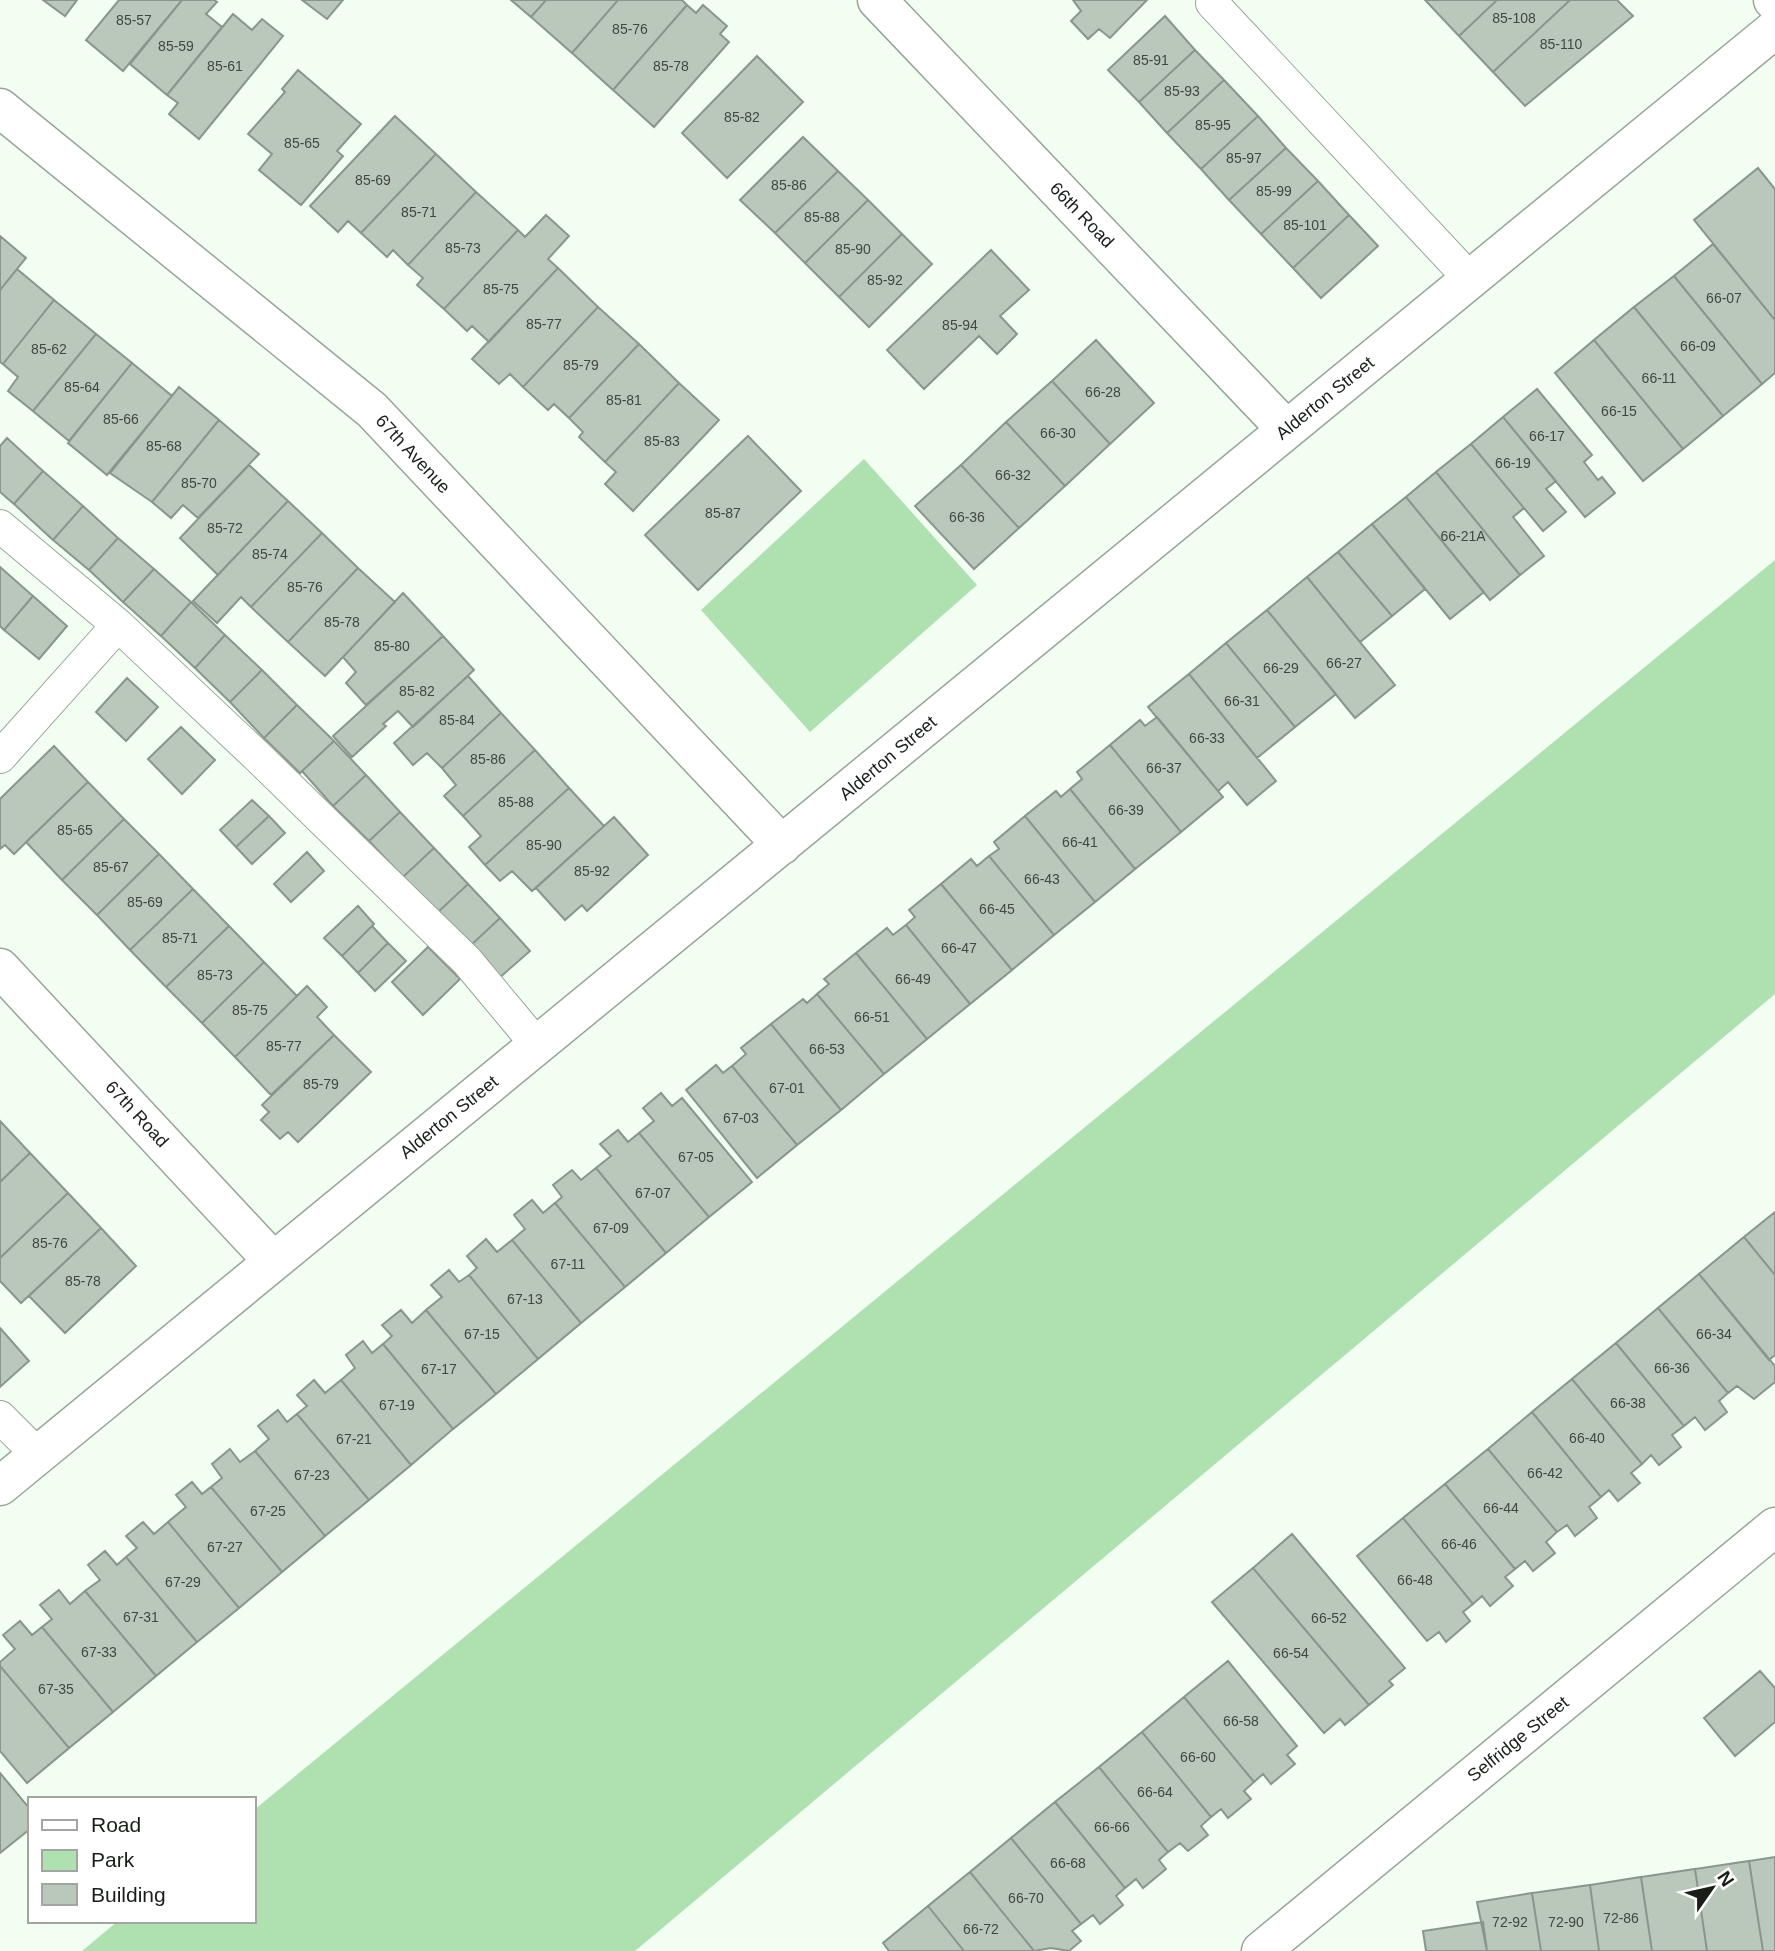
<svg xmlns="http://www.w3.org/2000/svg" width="1775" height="1951" viewBox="0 0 1775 1951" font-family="Arial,sans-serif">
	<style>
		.green { fill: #aee0b0 }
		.building { fill: #bac7bb; stroke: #8a968b; stroke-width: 2 }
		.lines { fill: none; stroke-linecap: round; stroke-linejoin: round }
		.service-casing { stroke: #98a599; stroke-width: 34 }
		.minor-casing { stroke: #98a599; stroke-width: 41 }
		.tertiary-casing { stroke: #98a599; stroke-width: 41 }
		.service { stroke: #fff; stroke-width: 32 }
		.minor { stroke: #fff; stroke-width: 38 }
		.tertiary { stroke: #fff; stroke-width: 38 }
		.labels { text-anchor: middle; stroke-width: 6; stroke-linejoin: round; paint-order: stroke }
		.number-label { font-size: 14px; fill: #414842 }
		.street-label { font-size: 18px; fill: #191e19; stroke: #fff }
	</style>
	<rect width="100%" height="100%" fill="#f1fef1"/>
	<path class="green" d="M864,459l113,126 -167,147 -109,-122z
		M1775,560v434l-1140,957h-553l36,-30h136v-111z"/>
	<path class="building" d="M43,0h34l-12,16z
		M119,0h63l-59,71 -37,-31z
		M182,0h32l3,2 -11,12 16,13 -55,68 -37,-31z
		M302,0h41l-16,19z
		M511,0h35l-15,17z
		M546,0h72l-46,53 -41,-36z
		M618,0h64l5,5 -74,85 -41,-37z
		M1073,0h74l-37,38 -11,-9 -11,10 -17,-18 10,-10z
		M1425,0h72l-38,36z
		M1497,0h73l-77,72 -34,-36z
		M1570,0h47l16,16 -108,90 -32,-34z
		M687,5l9,8 7,-8 24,21 -7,8 9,8 -75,85 -41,-37z
		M233,14l19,16 10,-11 21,17 -84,103 -30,-25 9,-11 -11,-8z
		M1165,16l30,34 -56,52 -31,-32z
		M1195,50l29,30 -57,53 -28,-31z
		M757,56l46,46 -76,76 -45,-45z
		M298,70l63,54 -24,27 6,5 -42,49 -42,-35 13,-16 -24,-20 37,-42 -3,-3z
		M1224,80l34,36 -57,53 -34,-36z
		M395,116l41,38 -75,79 -13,-12 -10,11 -28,-26z
		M1258,116l28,32 -57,52 -28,-31z
		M803,137l35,34 -63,62 -35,-33z
		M1286,148l32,33 -57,53 -32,-34z
		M436,154l40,38 -68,73 -15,-15 -6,7 -26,-24z
		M1758,168l17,21v131l-81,-100z
		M838,171l30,29 -63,63 -30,-30z
		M1318,181l31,34 -56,53 -32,-34z
		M476,192l42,38 -74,79 -27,-24 6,-7 -15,-13z
		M868,200l34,34 -63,63 -34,-34z
		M546,215l23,21 -21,23 10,9 -69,74 -17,-16 -5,5 -23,-22 74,-79 7,7z
		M1349,215l29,31 -57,52 -28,-30z
		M902,234l30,30 -63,63 -30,-30z
		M0,236l26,22 -26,32z
		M1713,244l62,76v53l-13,11 -88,-108z
		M991,250l38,40 -29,26 17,18 -20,20 -18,-18 -55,53 -37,-39z
		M558,268l40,39 -75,80 -13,-13 -11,10 -27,-25z
		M17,269l37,31 -51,64 -3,-2v-72z
		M1674,276l88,108 -39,32 -89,-109z
		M54,300l42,34 -63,77 -25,-20 10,-14 -15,-13z
		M598,307l41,37 -70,74 -15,-14 -6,6 -25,-23z
		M1634,307l89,109 -40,33 -89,-109z
		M96,334l36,29 -63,78 -36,-30z
		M1096,340l58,63 -44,41 -58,-63z
		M1594,340l89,109 -40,32 -88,-108z
		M639,344l40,39 -74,79 -26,-25 4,-5 -14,-14z
		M132,363l40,33 -65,79 -39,-32z
		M1052,381l58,63 -45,42 -59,-64z
		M679,383l40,37 -86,91 -28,-27 11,-12 -11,-10z
		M179,387l40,33 -67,82 -42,-29z
		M1537,389l55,66 -8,7 14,18 4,-3 13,16 -30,24 -82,-100z
		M1503,417l53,64 -10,8 20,23 -23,19 -72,-87z
		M219,420l40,34 -61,64 -15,-13 -12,13 -19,-16z
		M1006,422l59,64 -46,42 -58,-63z
		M748,436l53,55 -103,99 -53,-55z
		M7,438l36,33 -29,33 -14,-12v-46z
		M1471,444l53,64 -11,9 31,39 -24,19 -84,-103z
		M249,465l39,36 -70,74 -38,-37z
		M961,465l58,63 -45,41 -59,-63z
		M43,471l40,35 -30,34 -39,-36z
		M1436,472l84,103 -30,25 -84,-103z
		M1406,497l78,95 -34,27 -78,-95z
		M288,501l34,32 -71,74 -10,-10 -24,26 -24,-22z
		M83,506l35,32 -29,32 -36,-30z
		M1372,524l53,65 -33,27 -54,-64z
		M322,533l36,35 -70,74 -37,-35z
		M118,538l36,31 -31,33 -34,-32z
		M1338,552l54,64 -32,26 -53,-65z
		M0,567l33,29 -29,34 -4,-4z
		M358,568l37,34 -70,74 -37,-34z
		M154,569l37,33 -30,34 -38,-34z
		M1307,577l88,108 -40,33 -88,-108z
		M403,593l40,43 -77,69 -20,-22 10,-11 -13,-15z
		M33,596l34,30 -28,33 -35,-29z
		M191,602l34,33 -30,33 -34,-32z
		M1267,610l69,84 -41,33 -69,-84z
		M225,635l37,35 -32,32 -35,-34z
		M443,636l31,34 -61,57 -15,-16 -15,13 3,2 -34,31 -19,-21z
		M1226,643l69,84 -38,31 -68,-84z
		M262,670l35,35 -33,33 -34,-36z
		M1189,674l87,107 -29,24 -19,-23 -10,9 -70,-84z
		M468,676l33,37 -59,55 -15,-15 -14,12 -19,-22z
		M127,678l31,29 -32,34 -30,-29z
		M297,705l37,36 -34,32 -36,-35z
		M501,713l34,37 -72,66 -19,-20 12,-11 -14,-17z
		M1157,717l66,80 -42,35 -71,-87 30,-25 5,6z
		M181,727l34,33 -33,34 -34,-35z
		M334,741l32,34 -33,31 -31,-35z
		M1110,745l71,87 -46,37 -65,-80 12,-10 -5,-7z
		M54,746l34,36 -74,72 -9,-9 -5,4v-50z
		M535,750l34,38 -84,77 -16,-18 12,-11 -18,-20z
		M366,775l34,37 -31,29 -36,-35z
		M88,782l36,37 -62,61 -36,-38z
		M569,788l35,38 -72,65 -20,-20 -12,10 -15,-16z
		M1070,789l65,80 -40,33 -70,-86 31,-25 5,6z
		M252,800l17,16 -33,31 -16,-17z
		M400,812l34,36 -31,29 -34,-36z
		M269,816l16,17 -33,31 -16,-17z
		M1025,816l70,86 -41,33 -65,-79 10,-7 -5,-7z
		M614,817l34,38 -61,56 -5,-6 -17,15 -29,-32z
		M124,819l35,35 -62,61 -35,-35z
		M434,848l34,36 -32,30 -33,-37z
		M307,852l17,19 -33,31 -17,-18z
		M159,854l34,35 -63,61 -33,-35z
		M989,856l65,79 -42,35 -71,-86 30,-25 6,7z
		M468,884l32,34 -32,30 -32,-34z
		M941,884l71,86 -42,34 -64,-79 9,-8 -6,-7z
		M193,889l36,37 -63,61 -36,-37z
		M358,906l16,18 -32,32 -18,-18z
		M500,918l30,33 -32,28 -30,-31z
		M906,925l64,79 -43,35 -71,-86 31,-25 6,7z
		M229,926l35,36 -62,61 -36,-36z
		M372,926l16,17 -30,30 -16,-17z
		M388,943l18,18 -31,30 -17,-18z
		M428,947l32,32 -37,36 -31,-33z
		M856,953l71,86 -43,35 -67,-80 12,-10 -5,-5z
		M264,962l33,34 -62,61 -33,-34z
		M307,986l20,21 -10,10 17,18 -63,60 -36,-38z
		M817,994l67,80 -43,36 -70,-86 32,-25 4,4z
		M771,1024l70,86 -44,35 -65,-79 14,-12 -5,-6z
		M334,1035l37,37 -73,70 -10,-10 -8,7 -19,-19 8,-8 -7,-7z
		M716,1065l7,8 9,-7 65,79 -40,33 -71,-88z
		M661,1093l11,13 10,-8 70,84 -43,35 -70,-84 15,-12 -11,-13z
		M0,1121l30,32 -30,29z
		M618,1130l10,12 11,-9 70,84 -43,36 -70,-85 15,-12 -11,-12z
		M30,1153l38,40 -68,65v-76z
		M596,1168l70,85 -41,34 -70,-84 7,-6 -9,-12 19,-15 9,10z
		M68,1193l33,35 -80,75 -21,-22v-23z
		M532,1200l11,13 12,-10 70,84 -44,36 -69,-83 13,-11 -11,-14z
		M1775,1212v63l-31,-38z
		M101,1228l35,38 -71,67 -36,-37z
		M1744,1237l31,38v80l-6,5 -70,-86z
		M486,1239l11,13 15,-12 69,83 -43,36 -69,-84 8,-7 -10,-12z
		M449,1270l10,12 10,-7 69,84 -42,35 -70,-84 16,-13 -11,-12z
		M1699,1274l76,92v16l-21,17 -17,-13 -9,7 -70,-85z
		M1658,1308l70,85 -9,8 8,11 -22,18 -10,-13 -11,9 -68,-83z
		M401,1310l11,13 14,-13 70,84 -43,35 -70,-85 9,-8 -10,-11z
		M0,1328l29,33 -29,26z
		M363,1341l9,12 11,-9 70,85 -42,36 -70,-85 14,-12 -9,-13z
		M1616,1343l68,83 -12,9 9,12 -22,18 -8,-10 -9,9 -70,-85z
		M1572,1379l70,85 -11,9 9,10 -22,18 -9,-11 -8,7 -69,-85z
		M314,1380l11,13 16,-13 70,85 -42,35 -72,-86 10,-8 -10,-11z
		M278,1410l9,12 10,-8 72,86 -44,36 -70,-85 14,-12 -11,-13z
		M1532,1412l69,85 -12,10 8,11 -22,18 -8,-11 -10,7 -69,-83z
		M230,1449l10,13 15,-11 70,85 -43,36 -71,-85 11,-9 -10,-14z
		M1488,1449l69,83 -11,10 9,11 -22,18 -8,-10 -10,8 -70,-85z
		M192,1482l10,12 9,-7 71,85 -43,36 -71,-86 18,-15 -10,-12z
		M1445,1484l70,85 -10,8 8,9 -23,20 -8,-10 -9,8 -70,-86z
		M1403,1518l70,86 -10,8 7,9 -24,21 -7,-10 -12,9 -70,-85z
		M143,1522l11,12 14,-12 71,86 -42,34 -71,-85 11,-9 -11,-12z
		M1292,1534l113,134 -16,13 4,4 -24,20 -116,-137z
		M105,1551l12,14 9,-8 71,85 -41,34 -71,-85 15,-11 -12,-15z
		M1253,1568l116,137 -24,20 -5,-6 -16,14 -112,-131z
		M59,1590l11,14 15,-13 71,85 -43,36 -71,-85 10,-8 -12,-14z
		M20,1621l12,14 10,-8 71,85 -44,36 -69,-82v-4l15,-13 -12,-14z
		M1228,1661l69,85 -10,9 8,9 -24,20 -8,-10 -9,8 -70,-85z
		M0,1666l69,82 -42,35 -27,-32z
		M1760,1671l15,17v34l-40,34 -31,-38z
		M1184,1697l70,85 -10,9 7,8 -23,19 -7,-9 -10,8 -69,-85z
		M1142,1732l69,85 -10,9 7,9 -20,16 -8,-8 -12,9 -69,-85z
		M1099,1767l69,85 -9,8 7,9 -23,19 -7,-9 -11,9 -70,-86z
		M0,1773l30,36v20l-30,24z
		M1055,1802l70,86 -9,8 7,9 -23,19 -7,-9 -12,9 -70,-86z
		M1011,1838l70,86 -9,7 9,10 -12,10 -18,-3 -17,3 -64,-79z
		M1775,1857v94h-12l-14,-90z
		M1749,1861l14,90h-56l-12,-82z
		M1695,1869l12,82h-55l-11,-74z
		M970,1872l64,79h-70l-36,-45z
		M1641,1877l11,74h-53l-9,-66z
		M1590,1885l9,66h-58l-9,-58z
		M1532,1893l9,58h-54l-10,-49z
		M928,1906l36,45h-75l-6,-8z
		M1483,1922l4,29h-61l-3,-20z"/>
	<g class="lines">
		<g class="service-casing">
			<path id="service" d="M1212,3l258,276
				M0,526l118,99 140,132 209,204 70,84
				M0,757l118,-132
				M0,1417l38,38"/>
		</g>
		<g class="minor-casing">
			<path id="minor" d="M877,0l409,429
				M0,108l372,302 410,435
				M0,968l273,293
				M0,1486l1775,-1457
				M1261,1951l514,-424"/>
		</g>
		<g class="tertiary-casing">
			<path id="tertiary" d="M1773,0l2,2"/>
		</g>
		<use href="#service" class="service"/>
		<use href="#minor" class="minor"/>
		<use href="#tertiary" class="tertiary"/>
	</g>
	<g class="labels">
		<g class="number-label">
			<text x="1514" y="23">85-108</text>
			<text x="134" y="25">85-57</text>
			<text x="630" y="34">85-76</text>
			<text x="1561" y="49">85-110</text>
			<text x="176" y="51">85-59</text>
			<text x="1151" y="65">85-91</text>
			<text x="225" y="71">85-61</text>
			<text x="671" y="71">85-78</text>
			<text x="1182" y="96">85-93</text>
			<text x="742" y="122">85-82</text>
			<text x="1213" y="130">85-95</text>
			<text x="302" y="148">85-65</text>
			<text x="1244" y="163">85-97</text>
			<text x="373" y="185">85-69</text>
			<text x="789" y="190">85-86</text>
			<text x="1274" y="196">85-99</text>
			<text x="419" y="217">85-71</text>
			<text x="822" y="222">85-88</text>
			<text x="1305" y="230">85-101</text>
			<text x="463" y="253">85-73</text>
			<text x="853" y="254">85-90</text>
			<text x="885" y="285">85-92</text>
			<text x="501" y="294">85-75</text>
			<text x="1724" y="303">66-07</text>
			<text x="544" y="329">85-77</text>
			<text x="960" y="330">85-94</text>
			<text x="1698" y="351">66-09</text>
			<text x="49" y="354">85-62</text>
			<text x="581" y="370">85-79</text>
			<text x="1659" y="383">66-11</text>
			<text x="82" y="392">85-64</text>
			<text x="1103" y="397">66-28</text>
			<text x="624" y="405">85-81</text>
			<text x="1619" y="416">66-15</text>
			<text x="121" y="424">85-66</text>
			<text x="1058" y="438">66-30</text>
			<text x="1547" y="441">66-17</text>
			<text x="662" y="446">85-83</text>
			<text x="164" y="451">85-68</text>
			<text x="1513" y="468">66-19</text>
			<text x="1013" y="480">66-32</text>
			<text x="199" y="488">85-70</text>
			<text x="723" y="518">85-87</text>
			<text x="967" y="522">66-36</text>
			<text x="225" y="533">85-72</text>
			<text x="1463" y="541">66-21A</text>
			<text x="270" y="559">85-74</text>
			<text x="305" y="592">85-76</text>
			<text x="342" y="627">85-78</text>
			<text x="392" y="651">85-80</text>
			<text x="1344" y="668">66-27</text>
			<text x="1281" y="673">66-29</text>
			<text x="417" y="696">85-82</text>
			<text x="1242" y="706">66-31</text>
			<text x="457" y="725">85-84</text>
			<text x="1207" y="743">66-33</text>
			<text x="488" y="764">85-86</text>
			<text x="1164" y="773">66-37</text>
			<text x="516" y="807">85-88</text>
			<text x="1126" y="815">66-39</text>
			<text x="75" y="835">85-65</text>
			<text x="1080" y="847">66-41</text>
			<text x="544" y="850">85-90</text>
			<text x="111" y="872">85-67</text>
			<text x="592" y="876">85-92</text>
			<text x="1042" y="884">66-43</text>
			<text x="145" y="907">85-69</text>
			<text x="997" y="914">66-45</text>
			<text x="180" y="943">85-71</text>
			<text x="959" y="953">66-47</text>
			<text x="215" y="980">85-73</text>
			<text x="913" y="984">66-49</text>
			<text x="250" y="1015">85-75</text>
			<text x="872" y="1022">66-51</text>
			<text x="284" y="1051">85-77</text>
			<text x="827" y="1054">66-53</text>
			<text x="321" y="1089">85-79</text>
			<text x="787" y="1093">67-01</text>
			<text x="741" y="1123">67-03</text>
			<text x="696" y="1162">67-05</text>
			<text x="653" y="1198">67-07</text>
			<text x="611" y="1233">67-09</text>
			<text x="50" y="1248">85-76</text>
			<text x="568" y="1269">67-11</text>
			<text x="83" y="1286">85-78</text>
			<text x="525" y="1304">67-13</text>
			<text x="482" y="1339">67-15</text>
			<text x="1714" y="1339">66-34</text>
			<text x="1672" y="1373">66-36</text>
			<text x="439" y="1374">67-17</text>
			<text x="1628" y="1408">66-38</text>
			<text x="397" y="1410">67-19</text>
			<text x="1587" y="1443">66-40</text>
			<text x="354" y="1444">67-21</text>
			<text x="1545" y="1478">66-42</text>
			<text x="312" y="1480">67-23</text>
			<text x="1501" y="1513">66-44</text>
			<text x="268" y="1516">67-25</text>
			<text x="1459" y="1549">66-46</text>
			<text x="225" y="1552">67-27</text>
			<text x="1415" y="1585">66-48</text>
			<text x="183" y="1587">67-29</text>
			<text x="141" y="1622">67-31</text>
			<text x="1329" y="1623">66-52</text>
			<text x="99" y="1657">67-33</text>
			<text x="1291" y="1658">66-54</text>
			<text x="56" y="1694">67-35</text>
			<text x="1241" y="1726">66-58</text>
			<text x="1198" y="1762">66-60</text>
			<text x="1155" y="1797">66-64</text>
			<text x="1112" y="1832">66-66</text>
			<text x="1068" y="1868">66-68</text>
			<text x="1026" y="1903">66-70</text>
			<text x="1621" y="1923">72-86</text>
			<text x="1510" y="1927">72-92</text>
			<text x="1566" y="1927">72-90</text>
			<text x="981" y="1934">66-72</text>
		</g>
		<g class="street-label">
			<text transform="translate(1082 215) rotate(46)" y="6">66th Road</text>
			<text transform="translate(1325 398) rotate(-39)" y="6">Alderton Street</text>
			<text transform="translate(413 454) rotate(47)" y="6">67th Avenue</text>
			<text transform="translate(888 758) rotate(-40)" y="6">Alderton Street</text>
			<text transform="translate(137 1114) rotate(47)" y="6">67th Road</text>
			<text transform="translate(449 1117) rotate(-39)" y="6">Alderton Street</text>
			<text transform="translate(1518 1739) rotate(-39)" y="6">Selfridge Street</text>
		</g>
	</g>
	<rect x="28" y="1797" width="228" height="126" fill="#ffffff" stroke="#a3a5a3" stroke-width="2"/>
	<rect x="42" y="1820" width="35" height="10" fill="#ffffff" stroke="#a3a5a3" stroke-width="2"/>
	<text x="91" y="1832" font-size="21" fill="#191e19">Road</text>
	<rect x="42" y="1850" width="35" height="21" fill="#aee0b0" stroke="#a3a5a3" stroke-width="2"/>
	<text x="91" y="1867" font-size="21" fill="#191e19">Park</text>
	<rect x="42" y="1884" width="35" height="21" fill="#bac7bb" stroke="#a3a5a3" stroke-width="2"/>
	<text x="91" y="1902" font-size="21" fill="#191e19">Building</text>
	<g transform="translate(1712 1888) rotate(56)" stroke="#ffffff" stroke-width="5" paint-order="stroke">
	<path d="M0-5L12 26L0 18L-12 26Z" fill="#191e19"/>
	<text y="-10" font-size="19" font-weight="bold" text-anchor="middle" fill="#191e19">N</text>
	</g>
</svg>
